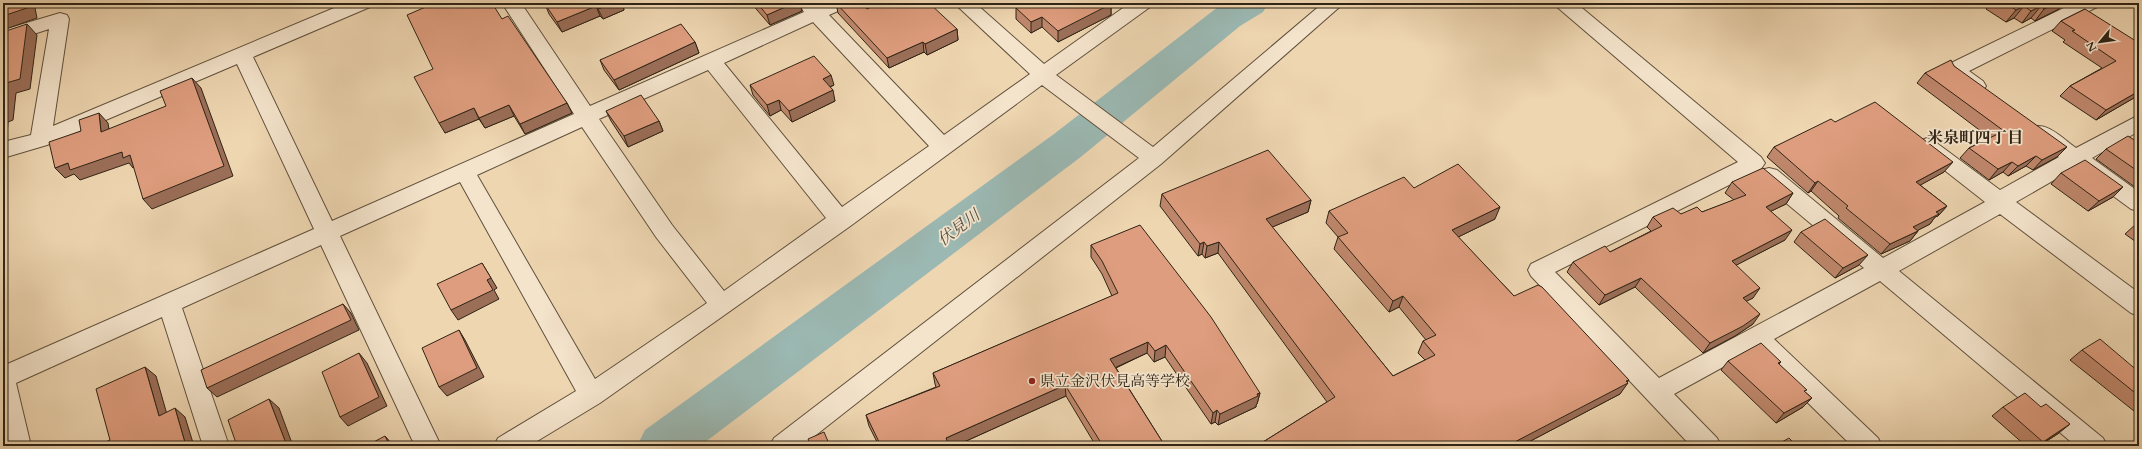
<svg xmlns="http://www.w3.org/2000/svg" width="2142" height="449" viewBox="0 0 2142 449" font-family="Cardo,'Noto Serif JP',serif">
	<style>
		.lines { fill: none; stroke-linecap: round; stroke-linejoin: round }
		.river { fill: #9bb8b2; fill-rule: evenodd }
		.street-casing { stroke: #60503c; stroke-width: 2 }
		.street { fill: #f4e4cc; fill-rule: evenodd }
		.wall { fill: #bf876c; stroke: #302415 }
		.shaded-wall { fill: #9b6e58; stroke: #302415 }
		.building { fill: #de9d7e; stroke: #302415 }
		.poi-dot { fill: #8f2418; stroke: #f4e4cc; stroke-width: 1.5 }
		.labels { text-anchor: middle; stroke-width: 3.5; stroke-linejoin: round; paint-order: stroke }
		.poi-label { font-size: 15px; fill: #302415; stroke: #f4e4cc; text-anchor: start }
		.neighbourhood-label { font-size: 16px; font-weight: bold; fill: #302415; stroke: #f4e4cc }
		.water-label { font-size: 16px; font-style: italic; fill: #505044; stroke: #f4e4cc }
	</style>
	<rect width="100%" height="100%" fill="#eed6b1"/>
	<filter id="stains"><feTurbulence type="fractalNoise" baseFrequency=".005" numOctaves="4"/><feColorMatrix values="0 0 0 0 .2 0 0 0 0 .09 0 0 0 0 .02 0 0 0 .5 -.17"/></filter>
	<radialGradient id="worn" r=".72"><stop offset=".6" stop-color="#630" stop-opacity="0"/><stop offset="1" stop-color="#630" stop-opacity=".3"/></radialGradient>
	<g class="lines">
		<path class="river" d="M1223,3h45l-5,9 -23,14 -158,130 -382,290h-63l8,-16 409,-296z"/>
		<g class="street-casing">
			<path id="street" d="M346,3h26l-2,4 -117,50 79,164 242,-107 -72,-111h19l69,103 214,-94 -6,-9h19l2,2 5,-2h25l-2,4 -18,8 115,120 86,-61 -76,-71h21l69,61 86,-61h22l-2,4 -94,68 97,72 170,-144h21l-183,161 -359,282h-32l4,-8 365,-280 -97,-73 -193,142 -249,176 -71,43h-35l4,-8 78,-47 -116,-209 -120,54 101,210h-26l-94,-201 -139,63 47,138h-26l-41,-129 -146,66 15,63h-26l-2,-11v-69l311,-137 -77,-165 -190,81 -44,13v-16l28,-7 18,-106 -46,15v-14l57,-17 7,2 2,4 -16,107zM813,22l116,124 -87,61 -118,-144zM708,70l118,148 -102,73 -52,-66 -73,-106zM582,127l74,110 51,66 -112,76 -118,-204z
				M1555,3h21l185,154 4,6 -4,6 -206,103 104,106 205,-110 -103,-86 -3,-6 3,-6 8,-2 8,2 106,88 102,-56 -65,-51 -3,-5 3,-5 7,-3 7,3 66,49 59,-33 -27,-20 -3,-5 3,-5c16,-5 31,12 44,21l63,-33v16l-47,27 47,34v19l-8,-2 -56,-41 -59,34 123,91v23l-8,-3 -131,-99 -101,57 204,167 4,8h-31l-196,-165 -106,58 104,99 4,8h-30l-98,-96 -80,44 43,44 4,8h-30l-160,-170 -3,-6 3,-6 207,-102 -181,-155z
				M2074,3h25l-2,4 -128,64 14,10 3,5 -3,5c-13,4 -32,-9 -39,-21l3,-5z"/>
		</g>
		<use href="#street" class="street"/>
	</g>
	<path class="wall" d="M547,3h82l-6,3 1,4 -21,9 -3,-3 -38,16 -13,-18 -4,-10z
		M751,3h49l2,8 -32,14z
		M836,3h25l6,6 90,20 1,11 -31,15 -3,-3 -35,16 -51,-55z
		M1990,3h74l-5,6 -24,12 -4,-3 -9,5 -8,-5 -8,4 -20,-13z
		M1111,6v9l-53,27 -16,-15 -11,6 -15,-14v-11z
		M2085,9l54,86 -43,25 -36,-24 10,-10 32,-18 -39,-26 2,-2 -13,-9 9,-10z
		M502,19l65,84 5,10 -47,21 -11,-18 -29,12 -6,-9 -34,14 -12,-64z
		M695,42l4,11 -80,37 -15,-20 -4,-10z
		M1954,66l103,91 -24,13 -7,-4 -18,10 -5,-4 -14,8 -29,-22 9,-10 21,-10 -73,-55 8,-10z
		M750,85h84l-4,2 5,14 -43,21 -11,-12 -11,6 -17,-21z
		M606,111l53,10 4,10 -35,16 -17,-26z
		M1835,122l109,50 -24,13 27,21 -9,10 -3,1 -5,7 -12,6v1l-8,10 -29,13 -43,-36 1,-2 -28,-25 -3,2 -41,-36 7,-10z
		M2139,143v47l-43,-31 10,-10z
		M2061,173l52,24 -25,14 -37,-27z
		M1732,182l61,11 -7,11 -15,7 14,29 -49,25 17,33 -7,3 7,23 -18,12 -32,17 -68,-66 -36,18 -32,-33 6,-10 37,-10 41,-21 -4,-4 6,-10 49,-5 32,-12 -9,-7z
		M1414,188l81,31 -37,18 56,59 113,86 -7,12 -99,52h-267l9,-4 64,-40 -109,-149 -13,5 -3,-4 -4,2 -38,-50 2,-12 149,6 -3,12 -36,15 121,149 32,-16 -7,-7 5,-12 3,-1 -27,-33 -10,5 -55,-63 4,-12 -12,-14 3,-12z
		M2139,223v21l-14,-10 11,-10z
		M1801,232l58,33 -24,13 -41,-36z
		M1091,245l169,148 -3,11 -1,1v2l-38,18 -3,-3 -4,2 -46,-67 -11,5 -7,-9 -31,15 49,78h-69l-30,-50 -111,50h-76l-10,-20 -3,-11 70,-28 -1,-3 -2,-11 179,-77 -10,-22 -11,-17z
		M2082,350l57,22v43l-69,-55z
		M1728,361l53,1 -2,2 26,28 7,6 -9,9 -27,16 -55,-53z
		M2003,407l56,26 -20,13h-13l-34,-30z"/>
	<path class="shaded-wall" d="M26,3h8l3,15 -34,12v-14z
		M613,3h16l-6,3 1,4 -21,9 -5,-10z
		M794,3h6l2,8 -32,14 -3,-10z
		M1106,3h10l-5,3v9l-53,27v-11z
		M2056,3h8l-5,6 -24,12 9,-12z
		M596,6l4,10 -38,16 -5,-10z
		M2024,6l-10,12 -8,4 10,-12z
		M2041,6l-10,12 -9,5 9,-12z
		M1042,17v10l-11,6v-11z
		M27,24l10,11 -7,54 -14,4 -3,27 -5,2 -1,13 -4,1v-30l3,-23z
		M957,29l1,11 -31,15 -2,-11z
		M695,42l4,11 -80,37 -5,-10z
		M923,42l1,10 -35,16 -2,-10z
		M831,75l3,10 -9,4 -2,-10z
		M192,78l9,10 32,88 -81,33 -9,-10z
		M833,90l2,11 -43,21 -3,-11z
		M2139,91v4l-43,25 10,-10z
		M779,100l2,10 -11,6 -3,-11z
		M567,103l5,10 -47,21 -5,-10z
		M509,105l5,11 -29,12 -6,-10z
		M474,108l5,11 -34,14 -6,-10z
		M99,113l9,10 3,19 -10,-10z
		M659,121l4,10 -35,16 -4,-11z
		M2067,147l-10,10 -24,13 9,-10z
		M122,152l8,3 9,10 -6,3 -4,-5 -49,17 -6,-6 -9,4 -10,-10 13,-5z
		M2036,156l-10,10 -18,10 10,-10z
		M1953,162l-9,10 -36,20 8,-10z
		M2012,162l-9,10 -14,8 9,-11z
		M1818,181l-7,10 -3,2 7,-10z
		M2123,187l-10,10 -25,14 11,-10z
		M1793,193l-7,11 -27,13 7,-10z
		M1311,200l-3,12 -45,19 3,-12z
		M1947,206l-9,10 -3,1 -5,7 -25,13 8,-10 23,-15z
		M1500,207l-5,12 -47,23 4,-12z
		M1792,230l-7,10 -60,31 7,-10z
		M1918,231l-8,10 -29,13 9,-10z
		M1204,242l-2,12 -4,2 2,-12z
		M1219,242l-1,11 -13,5 2,-12z
		M1868,255l-9,10 -24,13 8,-10z
		M482,263l15,25 -3,2 5,9 -41,21 -7,-10 36,-30z
		M1641,278l-6,9 -36,18 6,-10z
		M1760,288l-7,10 -18,9 8,-9z
		M1403,296l-4,11 -10,5 4,-11z
		M343,304l8,9 8,17 -142,67 -10,-9z
		M1760,314l-7,10 -18,12 -32,17 7,-10z
		M459,330l6,10 19,37 -37,19 -8,-9z
		M1148,342l-1,11 -37,17v-11z
		M1166,345l-1,12 -11,5 1,-11z
		M359,353l8,10 20,43 -39,20 -8,-9z
		M145,367l11,9 14,49 -11,-9z
		M1629,380l-3,4 2,-1 -8,11 -99,52h-14z
		M1065,385l1,11 -111,50h-8l-1,-8z
		M1260,393l-3,11 -1,1v2l-38,18 2,-11z
		M1812,398l-9,9 -27,16 8,-10z
		M269,399l10,9 14,38h-6z
		M175,408l10,9 9,29h-8z
		M1217,410l-2,12 -4,2 2,-11z
		M2070,424l-11,9 -20,13h-1z
		M385,436l8,9 1,1h-4z"/>
	<path class="building" d="M3,3h23l1,5 -24,8z
		M435,3h57l10,16 6,-3 59,87 -47,21 -11,-19 -30,13 -5,-10 -35,15 -25,-46 19,-8 -26,-54z
		M547,3h66l-15,6 -2,-3 -39,16 -12,-18z
		M757,3h37l-27,12z
		M836,3h25l6,6 13,-6h49l28,26 -32,15 -2,-2 -36,16z
		M1026,3h84l1,1 -53,27 -16,-14 -11,5 -15,-14z
		M2005,3h51l-12,6 -3,-3 -10,5 -7,-5 -8,4z
		M2085,9l54,34v48l-33,19 -36,-24 46,-25 -44,-30 3,-1 -14,-9z
		M27,24l-7,55 -14,4 -3,23v-74z
		M681,24l14,18 -81,38 -14,-20z
		M814,56l17,19 -8,4 10,11 -44,21 -10,-11 -12,5 -17,-20z
		M1951,60l3,6 113,81 -25,13 -6,-4 -18,10 -6,-4 -14,7 -29,-21 35,-17 -79,-58z
		M192,78l32,88 -81,33 -13,-44 -7,3 -1,-6 -52,18 -2,-7 -13,5 -6,-26 32,-11 -2,-11 20,-7 2,19 65,-26 -6,-15z
		M641,95l18,26 -35,15 -18,-25z
		M1875,102l78,60 -37,20 31,24 -11,6 3,2 -26,13 5,4 -28,13 -44,-36 2,-2 -30,-25 -3,2 -41,-36 57,-28 4,3z
		M2128,136l11,7v29l-33,-23z
		M1268,150l43,50 -45,19 127,157 42,-21 -12,-14 13,-6 -33,-39 -10,5 -3,-3 -52,-61 10,-4 -19,-22 75,-34 10,11 44,-24 42,43 -48,23 62,66 24,-11 4,2 87,93 -3,1 2,2 -121,63h-253l9,-4 72,-45 -116,-155 -12,4 -3,-4 -4,2 -38,-50z
		M2085,160l38,27 -24,14 -38,-28z
		M1763,168l30,25 -27,14 26,23 -60,31 28,27 -17,10 17,16 -17,12 -33,17 -69,-65 -36,17 -32,-33 32,-16 5,6 52,-26 -9,-9 20,-9 8,6 16,-7 5,5 44,-17 -14,-13z
		M1825,219l43,36 -25,13 -42,-36z
		M2139,223v4l-3,-3z
		M1140,225l71,92 49,76 -3,1 1,2 -38,18 -3,-4 -4,3 -47,-68 -11,6 -7,-9 -38,17 55,87h-62l-38,-61 -119,53 3,8h-68l-15,-31 74,-29 -7,-13 185,-80 -16,-32 -11,-16z
		M482,263l9,15 -4,2 6,10 -42,20 -14,-26z
		M343,304l8,16 -144,68 -6,-18z
		M459,330l18,38 -38,19 -17,-39z
		M2100,339l39,33v24l-57,-46z
		M1761,343l20,19 -3,1 29,27 -3,1 8,7 -28,15 -56,-52z
		M359,353l20,44 -39,20 -18,-45z
		M145,367l14,49 16,-8 11,38h-89l13,-6 -14,-51z
		M2025,393l16,14 5,-3 24,20 -27,18 -40,-35z
		M269,399l18,47h-50l-9,-26z
		M824,432l6,14h-19l-3,-7z
		M385,436l5,10h-24z
		M1789,438l8,8h-22z"/>
	<circle class="poi-dot" cx="1032" cy="381" r="4"/>
	<g class="labels">
		<g class="poi-label">
			<text x="1040" y="386">県立金沢伏見高等学校</text>
		</g>
		<g class="neighbourhood-label">
			<text x="1975" y="143">米泉町四丁目</text>
		</g>
		<g class="water-label">
			<text transform="translate(958 227) rotate(-37)" y="6">伏見川</text>
		</g>
	</g>
	<rect width="2142" height="449" fill="none" stroke="#eed6b1" stroke-width="16"/>
	<rect x="4" y="4" width="2134" height="441" fill="none" stroke="#302415" stroke-width="2"/>
	<rect x="8" y="8" width="2126" height="433" fill="none" stroke="#302415"/>
	<g transform="translate(2100 42) rotate(241)" stroke="#f4e4cc" stroke-width="3" paint-order="stroke">
	<path d="M0-3L7 15L0 10L-7 15Z" fill="#302415"/>
	<text y="-6" font-size="11" font-weight="bold" text-anchor="middle" fill="#302415">N</text>
	</g>
	<rect width="100%" height="100%" filter="url(#stains)"/>
	<rect width="100%" height="100%" fill="url(#worn)"/>
</svg>
